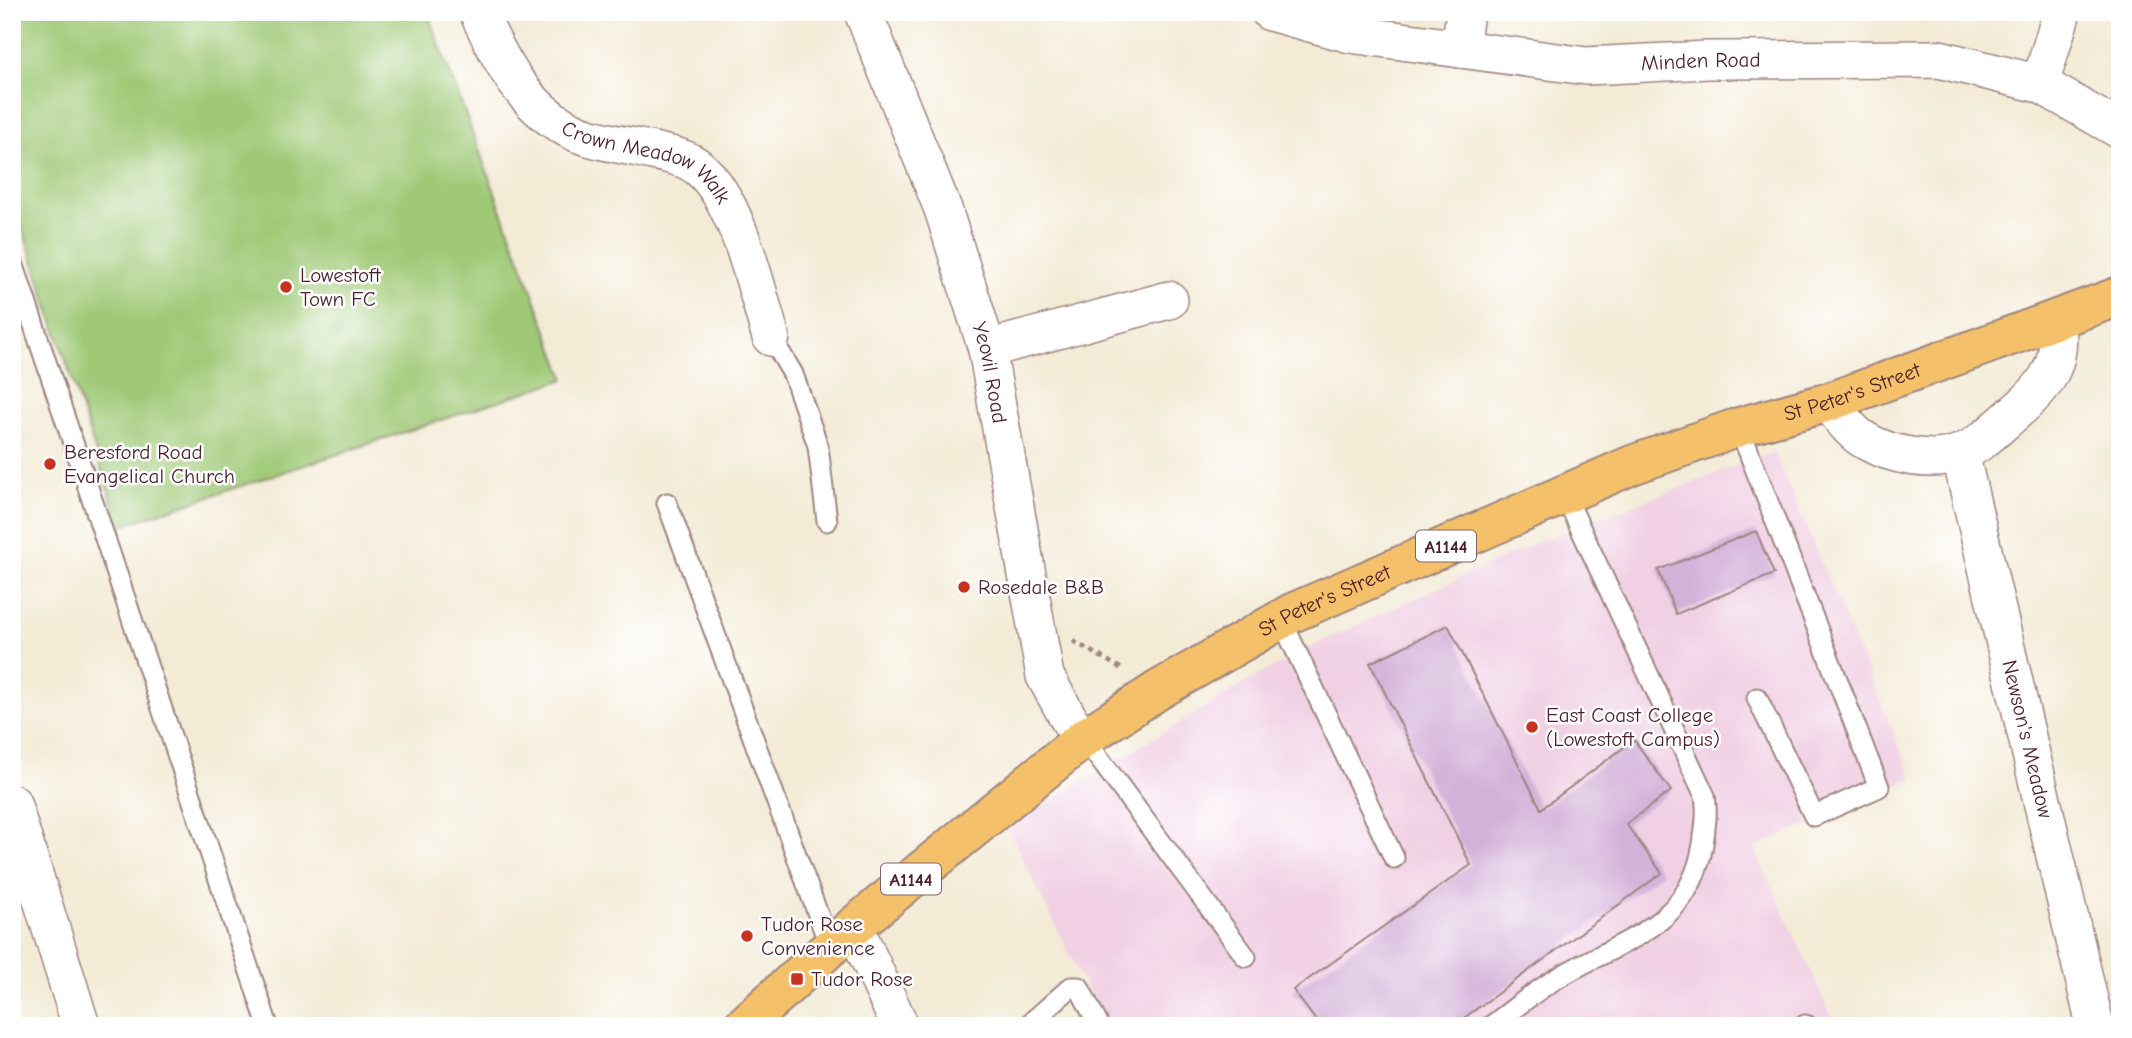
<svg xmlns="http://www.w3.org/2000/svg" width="2132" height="1038" viewBox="0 0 2132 1038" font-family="'Comic Neue',sans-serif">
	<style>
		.built { fill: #f1d0e4 }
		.green { fill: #9fc976; stroke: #747450; stroke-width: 2 }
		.building { fill: #d4b1d9 }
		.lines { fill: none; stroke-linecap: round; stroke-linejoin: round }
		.lane-casing { stroke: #9e8580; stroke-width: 23 }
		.street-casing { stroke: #9e8580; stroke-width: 40 }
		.primary-casing { stroke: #9e8580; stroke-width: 42 }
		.path { stroke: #9e8580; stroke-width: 4.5; stroke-dasharray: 5 5; stroke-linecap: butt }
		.lane { stroke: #fff; stroke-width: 19 }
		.street { stroke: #fff; stroke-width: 37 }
		.primary { stroke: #f4c16b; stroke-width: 38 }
		.poi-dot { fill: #c8321e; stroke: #fff; stroke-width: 2.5 }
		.labels { text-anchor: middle; stroke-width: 5; stroke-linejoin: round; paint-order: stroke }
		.shield { fill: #fff; stroke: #80626b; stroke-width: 2 }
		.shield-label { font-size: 19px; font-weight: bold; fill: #4a1f2b }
		.street-label { font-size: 21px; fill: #4a1f2b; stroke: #fff }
		.poi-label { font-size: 21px; fill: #4a1f2b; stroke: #fff; text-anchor: start }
	</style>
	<rect width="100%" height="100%" fill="#fff"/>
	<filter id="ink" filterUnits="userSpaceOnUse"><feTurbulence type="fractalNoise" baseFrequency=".0143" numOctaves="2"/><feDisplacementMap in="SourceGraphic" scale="14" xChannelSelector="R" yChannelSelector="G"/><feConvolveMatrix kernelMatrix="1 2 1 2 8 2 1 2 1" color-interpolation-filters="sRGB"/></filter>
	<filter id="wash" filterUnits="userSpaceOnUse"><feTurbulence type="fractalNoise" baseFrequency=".00686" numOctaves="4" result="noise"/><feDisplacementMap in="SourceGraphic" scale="28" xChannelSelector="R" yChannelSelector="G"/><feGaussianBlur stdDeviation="1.57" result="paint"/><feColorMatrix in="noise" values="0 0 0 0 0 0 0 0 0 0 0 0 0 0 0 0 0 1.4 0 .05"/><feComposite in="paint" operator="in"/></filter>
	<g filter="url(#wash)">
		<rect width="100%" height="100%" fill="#f3ebd6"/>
		<path class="built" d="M1774,452l139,326 -159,70 82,178h-731l-98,-199 250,-151 70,-37 213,-98z"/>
		<path class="green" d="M12,12h415l138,367 -445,147 -108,-330z"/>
		<g id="blocks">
			<path class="building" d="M1756,531l18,43 -98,40 -18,-44z
				M1448,625l93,184 93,-69 37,51 -45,33 36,49 -209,153h-65l-7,-9 -13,9h-48l-27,-36 178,-125 -101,-202z"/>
		</g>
	</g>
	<g filter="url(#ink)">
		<use href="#blocks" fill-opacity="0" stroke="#9e8580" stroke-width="2"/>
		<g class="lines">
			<g class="lane-casing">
				<path id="lane" d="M12,260l256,766
					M771,337l22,37 25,72 9,75
					M1739,427l140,360 -65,29 -57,-118
					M667,503l163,444
					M1281,619l113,239
					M1084,738l162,219
					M1805,1025l3,1
					M1027,1026l44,-39h8l20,39
					M1491,1026c23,-17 45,-36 70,-50 63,-37 129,-49 142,-132 2,-16 5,-31 2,-48l-141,-303"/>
			</g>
			<g class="street-casing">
				<g id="street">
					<path id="s1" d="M478,12c22,48 47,99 99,121 19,8 42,11 62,15 19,5 45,7 60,20 39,32 57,121 72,169"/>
					<path id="s2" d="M863,12l80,197 44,140 58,327 25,45 14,17"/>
					<path id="s3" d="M1270,12l80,22 236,32 122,-6 231,-1 101,25 80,46"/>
					<path d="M1460,49l5,-37"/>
					<path d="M2040,84l22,-72"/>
					<path d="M987,349l182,-49"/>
					<path d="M1829,402c11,14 21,30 37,39 24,14 67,23 94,12 19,-7 37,-25 52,-38 34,-28 52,-51 44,-96"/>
					<path id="s4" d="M1960,453l135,572"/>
					<path d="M12,803l69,223"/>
					<path d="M854,926l46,100"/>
				</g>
			</g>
			<g class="primary-casing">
				<g id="primary">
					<path id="s5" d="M743,1026l111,-100 230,-188 76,-49 132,-76 340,-148 107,-38 90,-25 291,-106"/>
				</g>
			</g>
			<path class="path" d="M1073,641l51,29"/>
			<use href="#lane" class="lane"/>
			<use href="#street" class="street"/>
			<use href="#primary" class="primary"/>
		</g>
	</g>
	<g class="poi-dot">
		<circle cx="286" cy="287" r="7"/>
		<circle cx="50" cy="464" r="7"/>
		<circle cx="964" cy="587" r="7"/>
		<circle cx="1532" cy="727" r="7"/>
		<circle cx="747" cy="936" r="7"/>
		<rect x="790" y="972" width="14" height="14" rx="3.5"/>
	</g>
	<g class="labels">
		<g class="shield">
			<rect x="1416" y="530.5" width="60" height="31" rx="5"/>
			<rect x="881" y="863.5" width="60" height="31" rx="5"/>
		</g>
		<g class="shield-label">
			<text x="1446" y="553">A1144</text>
			<text x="911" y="886">A1144</text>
		</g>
		<g class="street-label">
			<text dy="7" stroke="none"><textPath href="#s3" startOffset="436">Minden Road</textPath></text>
			<text dy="7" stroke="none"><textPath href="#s1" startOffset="238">Crown Meadow Walk</textPath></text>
			<text dy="7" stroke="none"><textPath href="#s2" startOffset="383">Yeovil Road</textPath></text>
			<text dy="7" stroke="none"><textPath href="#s5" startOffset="1292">St Peter's Street</textPath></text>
			<text dy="7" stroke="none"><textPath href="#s5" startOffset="724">St Peter's Street</textPath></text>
			<text dy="7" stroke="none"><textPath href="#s4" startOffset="294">Newson's Meadow</textPath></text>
		</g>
		<g class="poi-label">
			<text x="300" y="282">Lowestoft<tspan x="300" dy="24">Town FC</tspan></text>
			<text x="64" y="459">Beresford Road<tspan x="64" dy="24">Evangelical Church</tspan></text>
			<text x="978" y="594">Rosedale B&amp;B</text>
			<text x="1546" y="722">East Coast College<tspan x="1546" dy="24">(Lowestoft Campus)</tspan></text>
			<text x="761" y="931">Tudor Rose<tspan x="761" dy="24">Convenience</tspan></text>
			<text x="811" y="986">Tudor Rose</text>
		</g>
	</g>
	<rect width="2132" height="1038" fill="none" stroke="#fff" stroke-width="42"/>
</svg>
